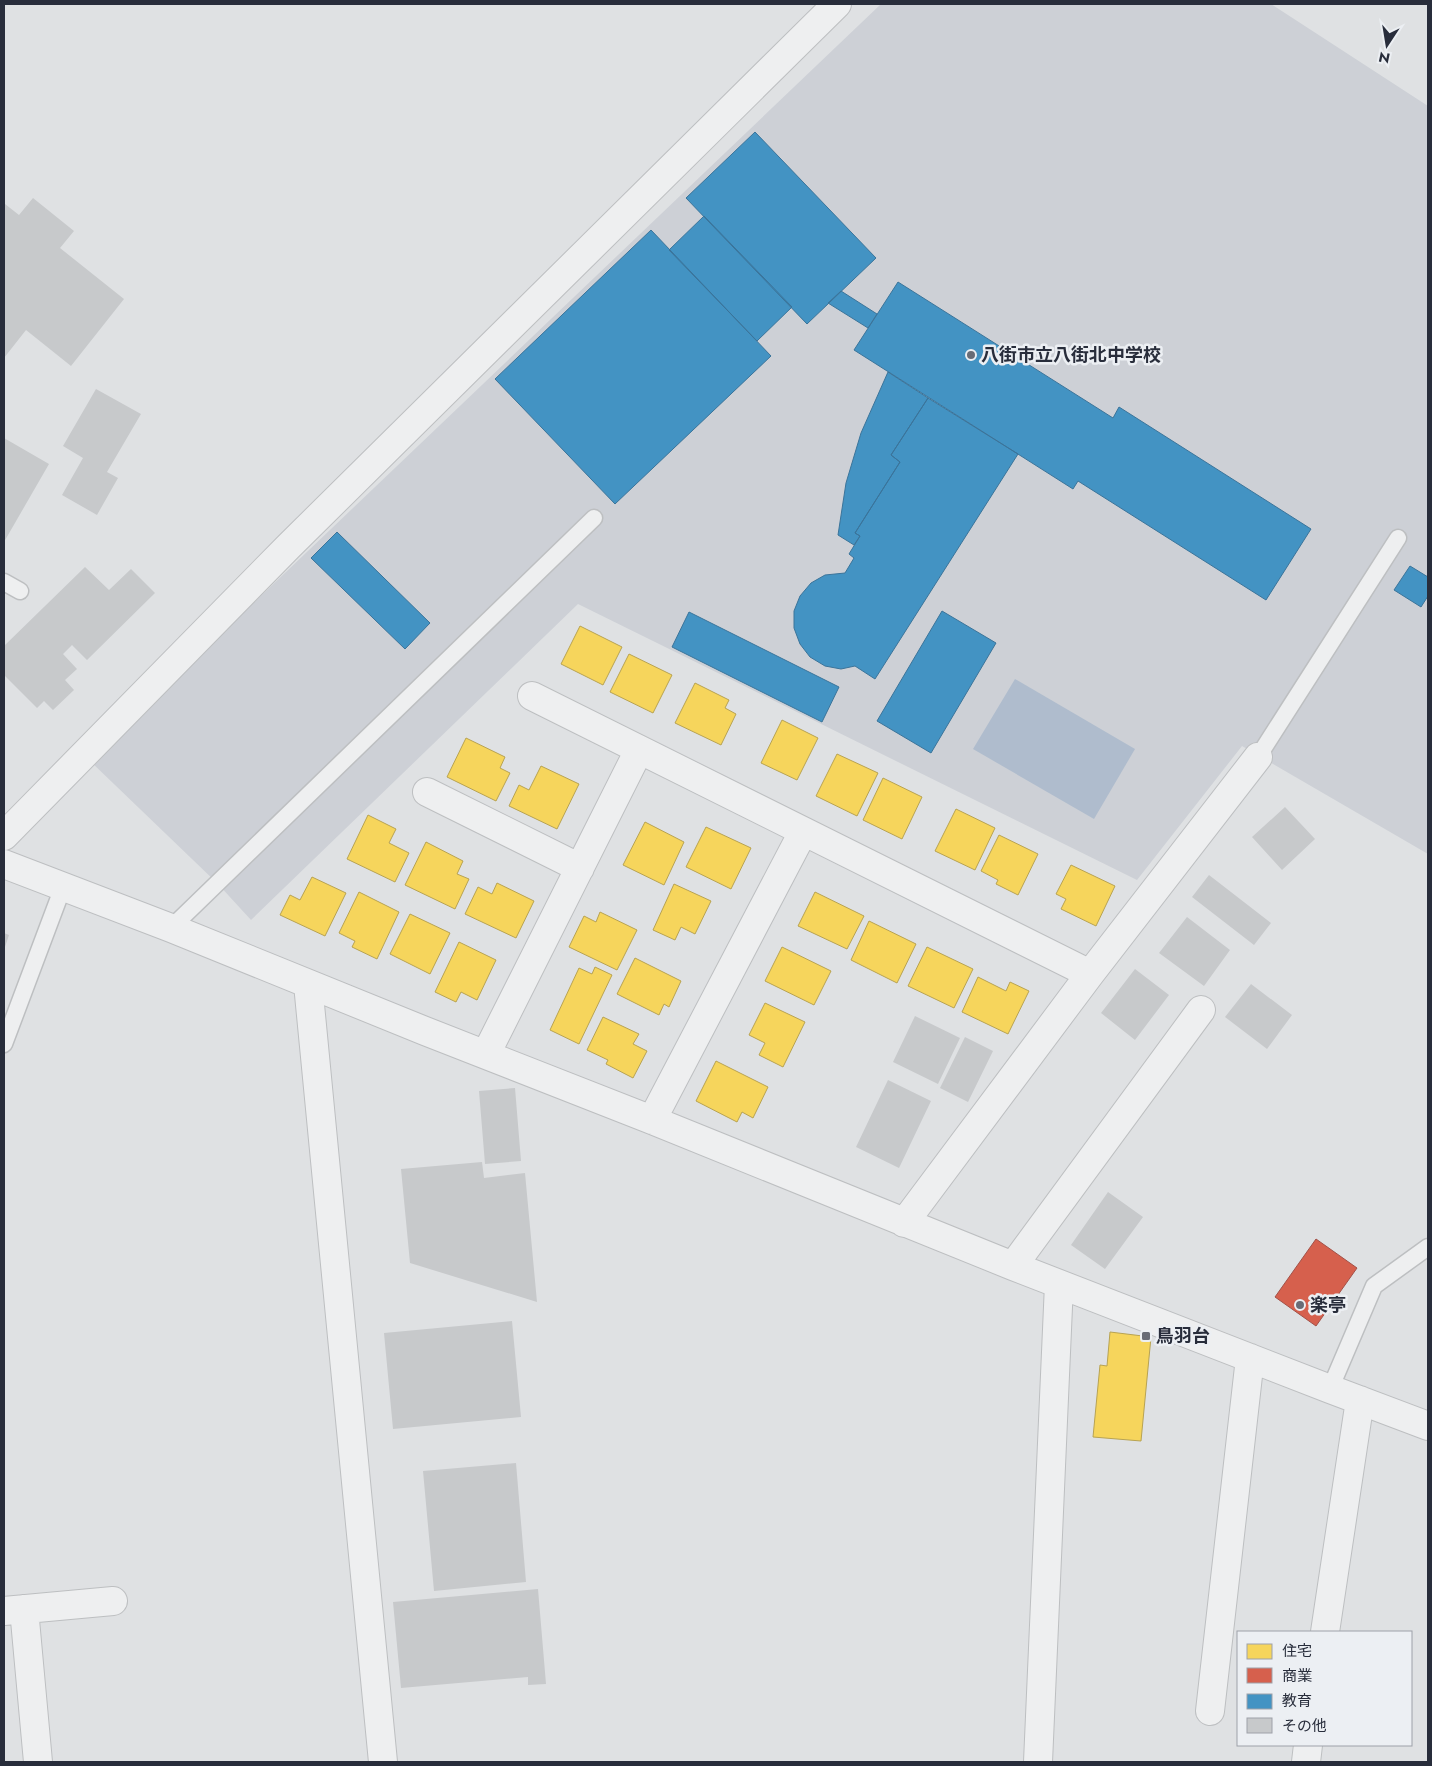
<svg xmlns="http://www.w3.org/2000/svg" width="1432" height="1766" viewBox="0 0 1432 1766" font-family="Jost,'Noto Sans JP',sans-serif">
	<style>
		.built { fill: #cdd0d6 }
		.water { fill: #afbccd }
		.homes { fill: #f6d55c; stroke: #b8a352 }
		.shops { fill: #d6604d; stroke: #a25148 }
		.schools { fill: #4393c3; stroke: #3b749a }
		.building { fill: #c7c9cb }
		.lines { fill: none; stroke-linecap: round; stroke-linejoin: round }
		.lane-casing { stroke: #bdbfc1; stroke-width: 19 }
		.street-casing { stroke: #bdbfc1; stroke-width: 30 }
		.lane { stroke: #eeeff0; stroke-width: 16 }
		.street { stroke: #eeeff0; stroke-width: 28 }
		.poi-dot { fill: #686c76; stroke: #eceff3; stroke-width: 2 }
		.labels { text-anchor: middle; stroke-width: 5; stroke-linejoin: round; paint-order: stroke }
		.poi-label { font-size: 18px; font-weight: bold; fill: #282d3b; stroke: #eceff3; text-anchor: start }
	</style>
	<rect width="100%" height="100%" fill="#dfe1e3"/>
	<path class="built" d="M881,4h390l157,102v748l-186,-108 -105,134 -559,-276 -327,316 -33,-36 -129,-124z"/>
	<path class="water" d="M1015,679l120,70 -41,70 -121,-70z"/>
	<path class="homes" d="M580,626l42,21 -19,38 -42,-21z
		M629,654l43,21 -19,38 -43,-21z
		M695,683l34,17 -4,8 11,6 -15,31 -46,-22z
		M782,720l36,18 -21,42 -36,-17z
		M466,738l39,19 -5,11 10,5 -14,28 -49,-24z
		M837,754l41,19 -21,43 -41,-20z
		M541,766l38,18 -22,45 -48,-23 10,-21 10,5z
		M883,778l39,19 -20,42 -39,-19z
		M956,809l39,19 -20,42 -40,-19z
		M368,815l28,14 -7,14 20,10 -14,29 -48,-23z
		M645,822l39,20 -20,43 -41,-20z
		M706,827l45,21 -20,41 -45,-22z
		M999,835l39,19 -20,41 -22,-11 2,-4 -17,-9z
		M426,842l37,19 -6,13 12,5 -14,30 -50,-24z
		M1071,865l44,21 -19,40 -35,-17 5,-10 -10,-5z
		M312,877l34,16 -21,43 -45,-21 10,-20 10,5z
		M497,883l37,18 -18,37 -51,-24 13,-27 14,7z
		M674,884l37,17 -16,33 -14,-7 -6,13 -22,-10z
		M359,892l40,20 -22,47 -25,-12 3,-6 -16,-8z
		M815,892l49,24 -17,33 -49,-23z
		M600,912l37,18 -20,40 -48,-23 15,-31 12,6z
		M410,914l40,19 -20,41 -40,-20z
		M869,921l47,23 -19,39 -46,-23z
		M459,942l37,18 -19,40 -16,-8 -5,10 -21,-10z
		M782,947l49,24 -17,34 -49,-24z
		M927,947l46,22 -19,39 -46,-22z
		M635,958l46,23 -12,26 -5,-3 -5,11 -42,-21z
		M595,967l17,8 -33,69 -29,-14 29,-62 13,6z
		M978,977l28,14 4,-9 19,9 -21,43 -46,-22z
		M765,1003l40,19 -22,45 -24,-12 6,-12 -16,-8z
		M603,1017l36,17 -6,10 14,7 -14,27 -27,-14 2,-4 -21,-10z
		M716,1061l52,26 -15,31 -11,-6 -5,10 -41,-21z
		M1110,1332l41,5 -10,104 -48,-4 7,-72 7,1z"/>
	<path class="shops" d="M1316,1239l41,29 -41,58 -41,-29z"/>
	<path class="schools" d="M755,132l121,126 -69,66 -121,-126z
		M704,216l88,91 -35,34 -88,-91z
		M651,230l120,126 -156,148 -120,-125z
		M898,282l215,136 6,-11 192,122 -45,71 -188,-119 -5,8 -219,-139z
		M841,291l36,23 -9,14 -40,-25z
		M888,372l40,26 -37,57 9,7 -45,71 5,3 -6,9 -16,-10 8,-52 15,-50z
		M928,398l90,56 -143,225 -20,-13 -14,3 -16,-3 -15,-9 -10,-13 -6,-16v-17l6,-15 11,-13 14,-8 20,-2 9,-15 -5,-4 11,-18 -5,-3 45,-71 -9,-7z
		M337,532l93,91 -25,26 -94,-91z
		M1410,566l18,11v19l-7,11 -27,-17z
		M942,611l54,32 -65,110 -54,-32z
		M689,612l150,75 -17,35 -150,-75z"/>
	<path class="building" d="M33,198l41,33 -14,17 64,51 -53,67 -45,-36 -22,28v-152l1,-2 14,11z
		M96,389l45,25 -34,58 11,6 -21,37 -35,-20 21,-37 -20,-12z
		M4,438l45,26 -45,78z
		M85,567l24,23 22,-21 24,24 -68,67 -15,-15 -9,9 14,15 -12,11 9,10 -21,20 -9,-9 -7,7 -33,-33v-29z
		M1285,807l30,32 -33,31 -30,-33z
		M1209,875l62,48 -17,22 -62,-48z
		M1187,917l43,33 -26,36 -45,-33z
		M4,933l5,2 -5,15z
		M1135,969l34,26 -34,45 -34,-27z
		M1251,984l41,31 -25,34 -42,-32z
		M915,1016l45,22 -22,46 -45,-22z
		M965,1037l28,14 -25,51 -28,-14z
		M888,1080l43,21 -32,67 -43,-21z
		M515,1088l6,73 -36,3 -6,-73z
		M482,1162l2,16 41,-5 12,129 -127,-39 -9,-94z
		M1108,1192l35,25 -38,52 -34,-24z
		M512,1321l9,96 -128,12 -9,-96z
		M516,1463l10,119 -92,9 -11,-120z
		M538,1589l8,95 -18,1v-8l-127,11 -8,-86z"/>
	<g class="lines">
		<g class="lane-casing">
			<path id="lane" d="M4,582l16,9
				M1258,757l140,-219
				M171,928l423,-410
				M4,1044l59,-157
				M1330,1389l44,-103 54,-39"/>
		</g>
		<g class="street-casing">
			<path id="street" d="M532,696l558,278
				M427,792l153,76
				M4,836l284,-289 549,-543
				M4,864l167,64 254,103 227,89 361,146 317,123 98,37
				M308,984l75,778
				M486,1054l153,-304
				M652,1120l151,-288
				M904,1223l186,-249 168,-217
				M1013,1266l188,-256
				M24,1609l14,153
				M4,1611l109,-10
				M1325,1632l35,-232
				M1210,1711l40,-353
				M1038,1762l21,-478
				M1306,1762l2,-17"/>
		</g>
		<use href="#lane" class="lane"/>
		<use href="#street" class="street"/>
	</g>
	<g class="poi-dot">
		<circle cx="971" cy="355" r="5"/>
		<circle cx="1300" cy="1305" r="5"/>
		<rect x="1141" y="1331" width="10" height="10" rx="2.5"/>
	</g>
	<g class="labels">
		<g class="poi-label">
			<text x="981" y="361">八街市立八街北中学校</text>
			<text x="1310" y="1311">楽亭</text>
			<text x="1156" y="1342">鳥羽台</text>
		</g>
	</g>
	<rect width="1432" height="1766" fill="none" stroke="#282d3b" stroke-width="10"/>
	<rect x="1237" y="1631" width="175" height="115" fill="#eceff3" stroke="#9ea1a9"/>
	<rect x="1247" y="1644" width="25" height="15" fill="#f6d55c" stroke="#9ea1a9"/>
	<text x="1282" y="1656" font-size="15" fill="#282d3b">住宅</text>
	<rect x="1247" y="1668" width="25" height="15" fill="#d6604d" stroke="#9ea1a9"/>
	<text x="1282" y="1681" font-size="15" fill="#282d3b">商業</text>
	<rect x="1247" y="1694" width="25" height="15" fill="#4393c3" stroke="#9ea1a9"/>
	<text x="1282" y="1706" font-size="15" fill="#282d3b">教育</text>
	<rect x="1247" y="1718" width="25" height="15" fill="#c7c9cb" stroke="#9ea1a9"/>
	<text x="1282" y="1731" font-size="15" fill="#282d3b">その他</text>
	<g transform="translate(1387 45) rotate(192)" stroke="#eceff3" stroke-width="4" paint-order="stroke">
	<path d="M0-4L9 19L0 12L-9 19Z" fill="#282d3b"/>
	<text y="-8" font-size="14" font-weight="bold" text-anchor="middle" fill="#282d3b">N</text>
	</g>
</svg>
